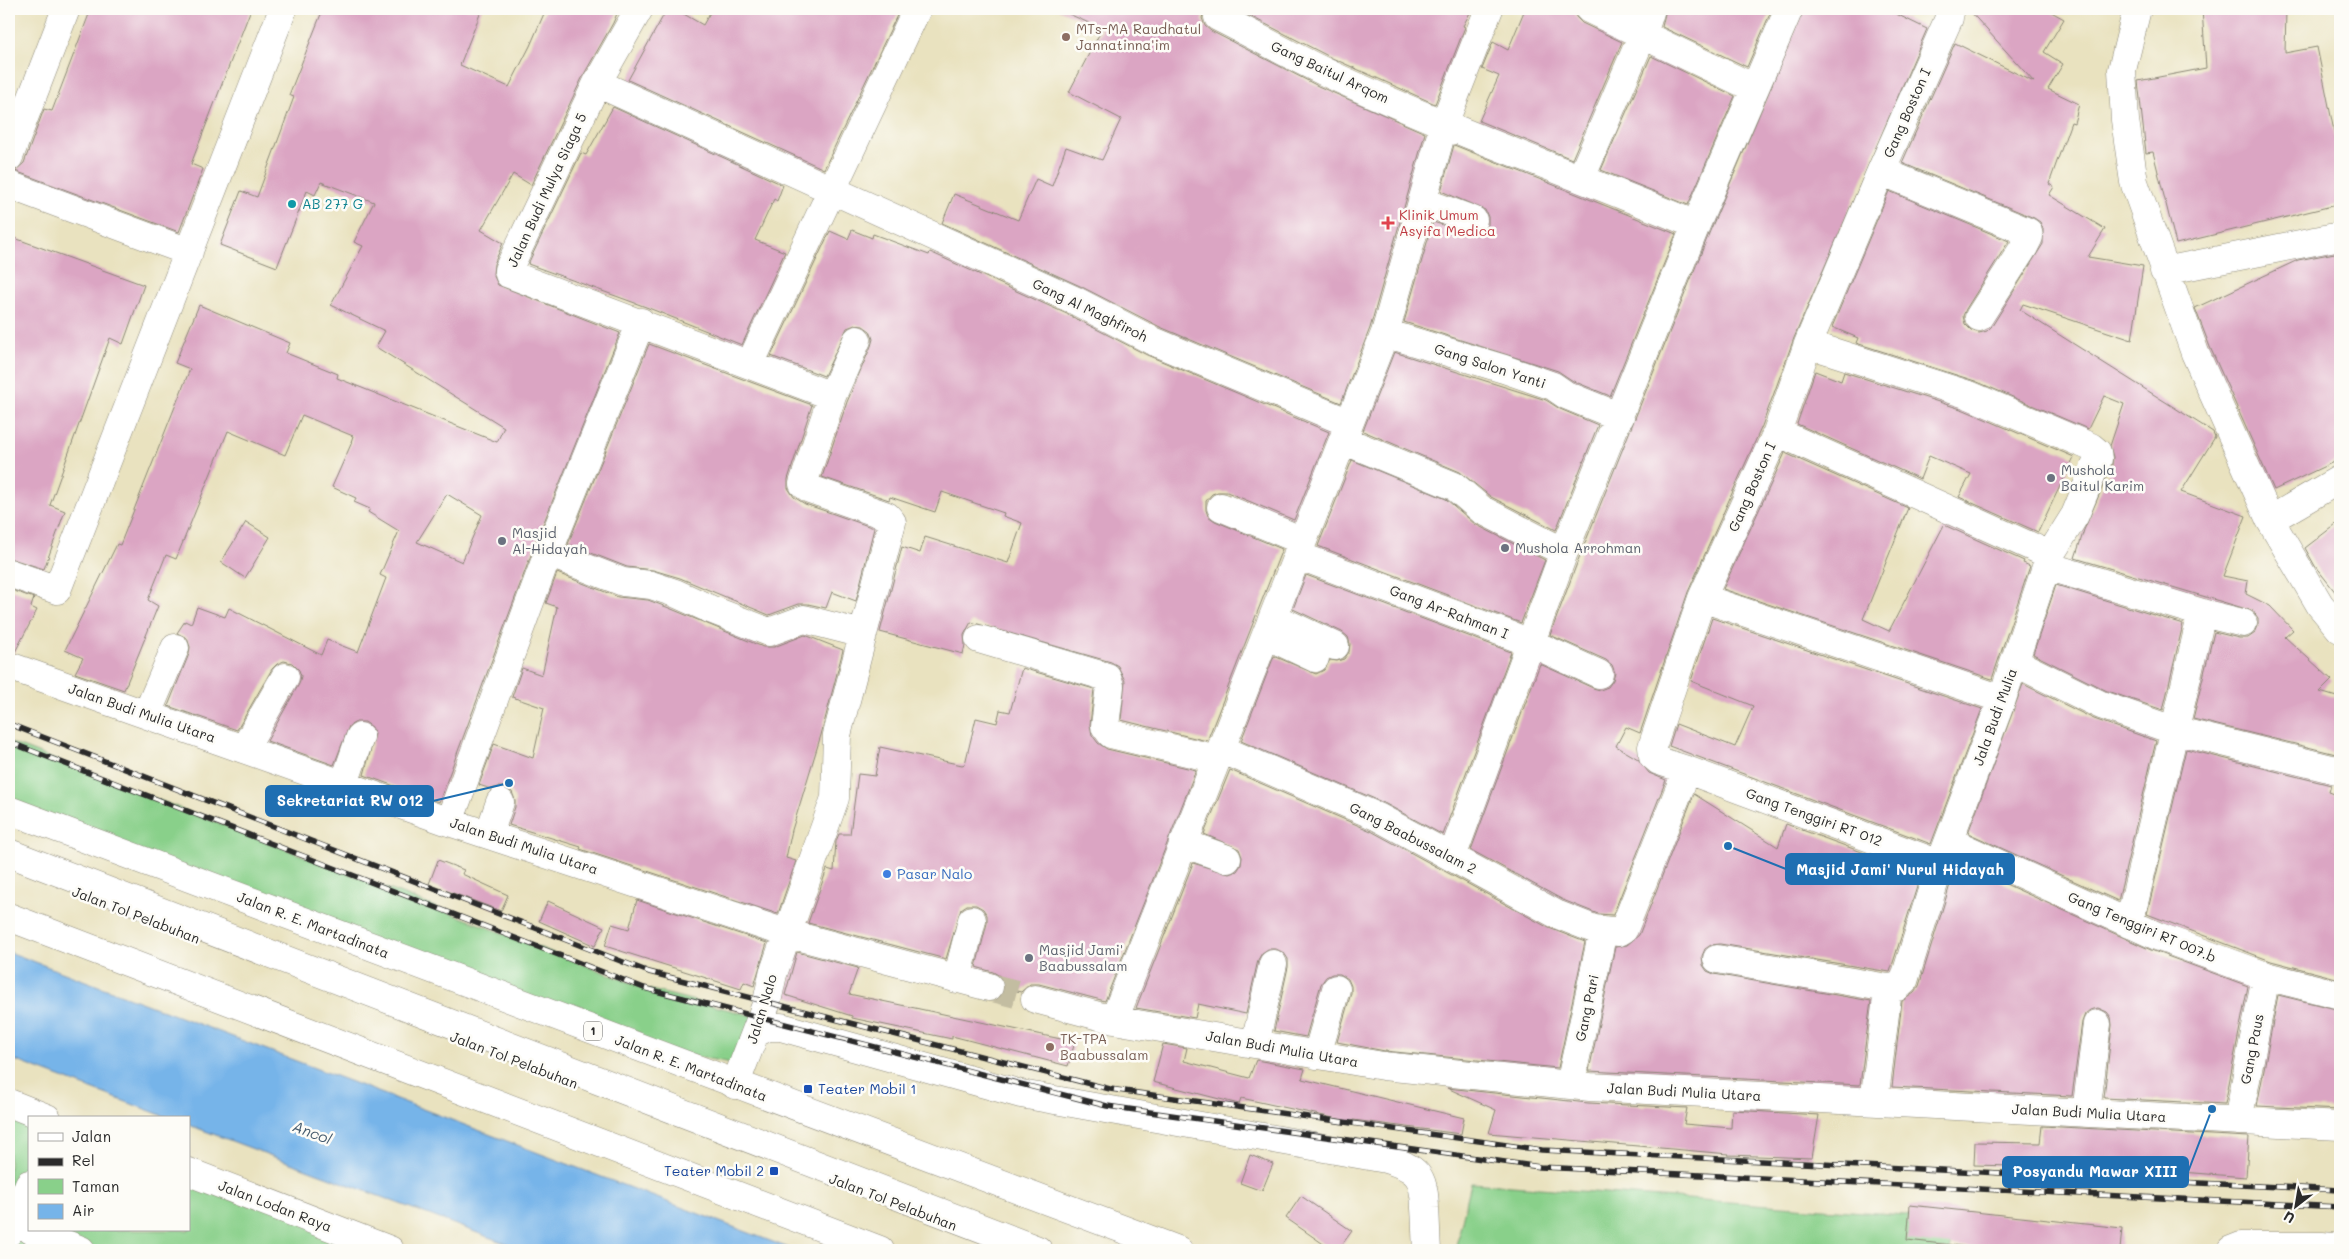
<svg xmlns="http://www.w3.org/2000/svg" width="2349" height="1259" viewBox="0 0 2349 1259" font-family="Mali,sans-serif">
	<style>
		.green { fill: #89d08a; stroke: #5a7e5a }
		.water { fill: #76b4e9; stroke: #50708a }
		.building { fill: #dba5c3; fill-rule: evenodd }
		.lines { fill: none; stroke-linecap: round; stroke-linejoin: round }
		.minor-tunnel { stroke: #c3bda1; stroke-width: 28; stroke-dasharray: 28 14; stroke-linecap: butt }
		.minor-casing { stroke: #8a8675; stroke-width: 29 }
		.major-casing { stroke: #8a8675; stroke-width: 29 }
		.highway-casing { stroke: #8a8675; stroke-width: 29 }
		.minor { stroke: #fff; stroke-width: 28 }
		.major { stroke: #fff; stroke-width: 28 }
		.highway { stroke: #fff; stroke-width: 28 }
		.rail-casing { stroke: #2b2b2b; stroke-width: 5.5 }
		.rail { stroke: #fdfcf7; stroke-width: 4; stroke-dasharray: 11; stroke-linecap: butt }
		.education-dot { fill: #8d6e63; stroke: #fdfcf7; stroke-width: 2 }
		.culture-dot { fill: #0f9aa8; stroke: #fdfcf7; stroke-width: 2 }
		.health-dot { fill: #e0444e; stroke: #fdfcf7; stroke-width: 2 }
		.worship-dot { fill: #6b7280; stroke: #fdfcf7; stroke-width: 2 }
		.shop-dot { fill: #3f7fe0; stroke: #fdfcf7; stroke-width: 2 }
		.transit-dot { fill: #1a4fb4; stroke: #fdfcf7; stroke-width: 2 }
		.labels { text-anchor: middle; stroke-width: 5; stroke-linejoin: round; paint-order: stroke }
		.shield { fill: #fdfcf7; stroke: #6a6a68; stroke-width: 1 }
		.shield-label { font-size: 12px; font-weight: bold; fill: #2b2b2b }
		.education-label { font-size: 14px; fill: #785e54; stroke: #fdfcf7; text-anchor: start }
		.street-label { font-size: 14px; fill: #2b2b2b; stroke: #fdfcf7 }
		.culture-label { font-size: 14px; fill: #0d838f; stroke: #fdfcf7; text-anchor: start }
		.health-label { font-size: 14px; fill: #be3a42; stroke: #fdfcf7; text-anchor: start }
		.worship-label { font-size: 14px; fill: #5b616d; stroke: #fdfcf7; text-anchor: start }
		.shop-label { font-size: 14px; fill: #366cbe; stroke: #fdfcf7; text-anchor: start }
		.transit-label { font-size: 14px; fill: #164399; stroke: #fdfcf7; text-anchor: start }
		.water-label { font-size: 15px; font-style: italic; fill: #455b6e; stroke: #fdfcf7 }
		.leader { fill: none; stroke: #1f6fb2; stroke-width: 2 }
		.callout-dot { fill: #1f6fb2; stroke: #fdfcf7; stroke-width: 2 }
		.callout { fill: #1f6fb2; stroke: #1f6fb2; stroke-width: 2 }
		.callout-label { font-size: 15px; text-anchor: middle; font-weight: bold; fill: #fff }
	</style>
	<rect width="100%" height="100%" fill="#fdfcf7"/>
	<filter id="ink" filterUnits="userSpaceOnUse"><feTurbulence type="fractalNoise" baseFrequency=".02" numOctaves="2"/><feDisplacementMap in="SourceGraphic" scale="10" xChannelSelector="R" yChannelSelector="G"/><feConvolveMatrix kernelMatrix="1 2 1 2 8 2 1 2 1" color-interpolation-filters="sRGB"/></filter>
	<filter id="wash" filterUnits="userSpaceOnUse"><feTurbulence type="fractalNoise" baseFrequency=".0096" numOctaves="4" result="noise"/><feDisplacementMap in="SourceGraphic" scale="20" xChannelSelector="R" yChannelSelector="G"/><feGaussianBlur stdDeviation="1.12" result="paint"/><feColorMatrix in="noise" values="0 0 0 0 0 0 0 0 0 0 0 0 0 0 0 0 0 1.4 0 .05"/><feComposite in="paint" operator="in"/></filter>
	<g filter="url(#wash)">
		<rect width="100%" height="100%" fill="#e9e2bf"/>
		<path class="green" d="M9,742l635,246 117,30 -18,47 -113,-20 -621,-235z
			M9,1106l20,12v112h160v-55l197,75h-377z
			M1471,1183l487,36 -8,31h-495z"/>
		<path class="water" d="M9,952l785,298h-271l-334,-125v-7h-20l-160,-60z"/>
		<g id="blocks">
			<path class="building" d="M91,9h160l-60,155 12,5 -24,63 -164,-61 9,-8 20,-54 8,2z
				M323,9h159l-22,56 49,22 21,-41 16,-37h73l-6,14 -30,53 -52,109 -18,-11 -32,56 22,13 -9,21 -1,10 5,11 122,48 -86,214 -95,255 -75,-27 11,-41 -3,-7 -7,-5h-9l-7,4 -15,39 -67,-24 32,-57 2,-8 -2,-6 -7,-7 -8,-2 -7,3 -5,5 -35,61 -69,-24 21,-52 1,-7 -3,-9 -10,-5 8,-12 6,3 6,-17 28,10 4,-9 92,47 6,-15 31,12 28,-74 -6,-3 19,-44 -31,-19 2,-3 -16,-7 2,-4 -24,-11 20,-45h-1l2,-6 -51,-21 -17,40 -57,-24 -52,128 -10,-4 -18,45 10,6 -34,84 -49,-17 8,-15 -18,-8 52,-106 3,1 70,-176 -15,-6 24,-58 91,38 -4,10 52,21 -1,4 160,64 7,-15 -128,-80 9,-16 -54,-26 32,-59 -9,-4 20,-40 -53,-20 -6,13 -8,-4 -30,76 -57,-22 21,-54 16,6 37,-100 -5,-2zM447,494l35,21 -20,47 -45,-20z
				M667,9h8l28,16 9,-16h188l-76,160 -196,-89z
				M1058,9h147l-3,9 3,8 6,5 107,55 107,47 -55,195 -29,75 -181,-76 -80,-41 -138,-63 12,-29 64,26 18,-41 16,7 14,-39 36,13 19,-41 -52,-27 33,-63z
				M1236,9h236l-9,17 2,1 -30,77 -103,-46z
				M1525,9h49l2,8 6,6 40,19 -50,117 -93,-38 20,-45 -17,-7 11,-27 15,8z
				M1666,9h106l-25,58 -85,-40z
				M1804,9h82l41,20 -133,309 -32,88 -74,166 -48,141 -14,-6 -10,19 22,13 11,14 17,7 -53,135 -15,-1 -35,-14 -92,-50 69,-186 53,24 7,2 8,-3 5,-7 2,-7 -3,-8 -6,-5 -56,-25 29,-77 131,-327z
				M1968,9h78l18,10 -20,33 19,12 -15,25 31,15 -5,19 -3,-1 -22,62 5,3 -5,8 56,34 -17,28 55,9 -11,74 -109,-36 -3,6 193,122 2,5 -34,55 65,24 -23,60 25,5 -2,13 24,12 23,24 -8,7 47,43 -12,12 20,6v57l-147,-36 21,-87 25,6h9l7,-5 3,-7v-8l-5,-7 -178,-53 9,-28 28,-65 1,-8 -3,-11 14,-42 -20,-8 -16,33 -113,-48 -119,-38 2,-5 -26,-11 57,-136 120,50 -43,68 -3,7 2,8 6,6 8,3 8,-2 5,-5 51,-82v-15l-3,-7 -6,-4 -132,-55 53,-120 79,39z
				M2202,9h84l-1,44 32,-6 23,114v43l-164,40 -23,-92 -7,1 -8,-72 68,-13z
				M1651,56l84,40 -47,109 -87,-35z
				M613,107l170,78 -6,16 -3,-2 -19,41 30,12 -43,93 -96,-38 -118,-43 53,-111 5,2z
				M1454,145l222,89 -66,162 -37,-15 -15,-10 -154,-49 29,-100 42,13 8,-3 5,-7v-8l-3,-7 -44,-19z
				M852,230l20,8 1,-4 56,21 1,-3 137,62 80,41 182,77 -35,88 -67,-28h-9l-6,2 -6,7v9l2,6 7,5 67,28 -75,192 -86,-21 4,-39 -7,-15 -7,-4 -140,-40 -7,13 1,10 -2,9 -83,-22 22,-85 18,6 5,-16 83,26 14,-40 -19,-7 1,-3 -62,-21 -7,20 -45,-15 -1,3 -67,-23 25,-75 24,-56 2,-7 -3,-8 -7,-5 -8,-1 -8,3 -23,48 -53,-20 59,-125 18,8z
				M9,236l135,49 -21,59 -13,-6 -60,167 15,6 -21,58 -35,-11z
				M2340,252v207l-66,31 -64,-143 -15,-39 103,-48z
				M649,344l163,61 -24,74v9l6,9 11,7 69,24 -18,73 -24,-9 -6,16 -18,-4h-9l-30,11 -89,-37 -27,-8 -26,-3 -59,-23z
				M1394,352l152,48 14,9 38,16 -42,105 -65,-33 -31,-25 -97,-41z
				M1815,371l26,10 3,-9 120,38 110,47 -36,75 -79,-35 12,-23 -42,-18 -9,23 -123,-55z
				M1785,453l123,55 -45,111 26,12 55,-106 80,36 -1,2 7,3 -38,113 -269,-90z
				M1352,460l94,39 29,25 70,36 -24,63 -203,-77z
				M2340,521v77l-25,-32 -10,-18z
				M246,522l24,15 -25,41 -24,-16z
				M557,573l61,24 30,3 21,8 94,39h11l31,-12 38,15 -22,85 -29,95 -6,28 10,3 -18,53 -198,-65 1,-2 -72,-22 6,-18v-7l-3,-8 -7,-5h-7l-7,2 -12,-4 15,-41 39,14 11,-50 -32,-11 10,-29 20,7 15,-68 -11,-4z
				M1306,575l205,77 -68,183 -59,-32 -143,-62 33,-85 42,18 8,-4 6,-10 7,1 7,-2 5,-7 1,-8 -2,-7 -6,-5 -49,-23z
				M2056,585l127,39 -20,86 -56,-19 -74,-37z
				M9,589l25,9 -3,9 6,3 -22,42 -6,-1z
				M1712,618l270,91 -51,135 -262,-98 7,-22 59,23 18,-41 -62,-25z
				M1022,668l72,21 -4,36 2,10 6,8 9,6 89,21 -91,231 -66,-17h-9l-9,8 -17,-4 -4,-12 -7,-4 -17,-5 11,-44v-8l-4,-6 -7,-4h-9l-6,4 -15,50 -138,-36 19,-54 7,2 2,-30 3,-7h11l8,-60 17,2 5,-29 82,18 3,-1 11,-46 21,5 3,-13 10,2z
				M2023,684l71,35 62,22 -38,160 -150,-68z
				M2186,749l145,36 -2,7 11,4v183l-69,-18 -124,-47z
				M1230,770l141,61 178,97 36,14 -27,126 -173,-17 -48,-9 14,-49v-7l-3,-7 -8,-5h-8l-6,3 -5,7 -15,53 -32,-6 14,-64v-8l-4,-6 -8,-4h-8l-6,4 -4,7 -12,54 -48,-10 -3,14 -59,-10 57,-145 36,11 8,-3 4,-6 1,-8 -3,-8 -35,-15z
				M1694,794l84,53 8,-23 135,50 -31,98 -170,-28 -9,1 -6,4 -3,7 1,9 4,6 7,3 157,27 -11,84 -271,-14 26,-124 12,-2 12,-10z
				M438,860l26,10 -2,4 46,21 -7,16 -72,-27z
				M1957,862l194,88 97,36 -23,118 -121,-6 8,-73 -1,-8 -4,-5 -9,-4 -8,2 -5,4 -3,8 -10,74 -180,-9 10,-86 12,-8 5,-7z
				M637,900l130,43 -13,43 -10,-4 -3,7 -136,-43 7,-22 17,5z
				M548,901l56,26 -9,19 -56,-25z
				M797,952l61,16 -9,26 226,48 -7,24 -116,-30v3l-100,-21v-2l-67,-21z
				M2278,995l62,15v100l-83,-4z
				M1163,1044l24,4 -3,13 65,17 7,-18 49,9 -3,10 162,39 -3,16 -108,-14 -1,2 -111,-24 -2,6 -86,-22z
				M1447,1088l141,15 99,5 -3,16 47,4 1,-18 87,5 -7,43 -84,-3 1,-1 -240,-21 7,-23z
				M2042,1126l207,11 -3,40 -90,-7 -182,-5 1,-23 65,1z
				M1250,1155l23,9 -11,27 -22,-8z
				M1301,1196l51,35 -14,19h-6l-46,-32z
				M1910,1205l212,23 -2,22h-143l1,-2 -71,-8z"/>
		</g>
	</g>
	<g filter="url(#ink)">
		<use href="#blocks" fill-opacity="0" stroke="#8a8675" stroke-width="1"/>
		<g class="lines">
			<path class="minor-tunnel" d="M989,987l46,12"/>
			<g class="minor-casing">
				<path id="minor" d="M639,9l-42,74 -89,187 1,4 323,122 -29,88 7,5 77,27 5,6 -55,213 -2,63 -62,176 -6,28 -32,83
					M1589,9l165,79
					M2137,9l-15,61 3,50 9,62 61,171 75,167 50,85 20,24
					M1218,17c36,18 71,38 107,55 121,57 248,102 371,153
					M597,83l477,217 79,41 196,82
					M9,157l57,-148
					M1881,171l147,61 1,5 -5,10 -45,70
					M1581,178l62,-144 8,-25
					M9,185l180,67
					M1422,201l51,19
					M2164,271l176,-35
					M1385,333l119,36 49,17 13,9 54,22
					M1808,344l161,51 122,52 6,5 1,7 -23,56 -25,40
					M750,364l167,-355
					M832,396l25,-56
					M1343,440l111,46 28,24 82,42
					M1221,507l82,34
					M2270,520l70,-41
					M548,553l75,29 28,3 24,8 35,16 59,23 35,-13 59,15
					M1297,555l234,88 68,31
					M2047,566l155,47 -73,311
					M9,573l48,17 226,-581
					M1702,598l300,101
					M2202,613l41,10
					M1273,617l62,29
					M1266,635l49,23
					M979,639l128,38 3,9 -5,40 6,8 106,25
					M2014,662l87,43 69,24 170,42
					M9,666l440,156 337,111 203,54
					M147,714l28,-66
					M244,749l41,-72
					M1221,749l157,68 178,97 38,15 25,3 5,-3 63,-159 -28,-9 -6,-5 -1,-9 50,-149 75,-166 31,-88 73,-173 68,-153 -1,-9
					M1687,770l253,94
					M344,784l16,-47
					M449,822l99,-269 93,-231
					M489,834l11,-32
					M1949,841l208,95 109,40 74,19
					M1183,843l44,16
					M1452,857l112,-305 132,-327 93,-216
					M1717,959l171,29 9,-1 7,-6 36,-117 62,-165 48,-144 -273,-123
					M957,979l15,-59
					M1035,999l79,21 269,46 207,21 750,39
					M1114,1020l271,-687 59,-209 45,-115
					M756,1033l12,-6h13l240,67 365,65c31,9 38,16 39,49 1,14 1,28 2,42
					M1255,1044l18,-80
					M1317,1055l19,-66
					M1570,1085l33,-154
					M1874,1102l13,-104
					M2086,1113l11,-89
					M2238,1121l28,-145
					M31,1230l50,20
					M9,1232l20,-48
					M2231,1250l10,-4h81l18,2"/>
			</g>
			<g class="major-casing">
				<path id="major" d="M9,1103l38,15
					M189,1172l201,78"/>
			</g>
			<g class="highway-casing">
				<path id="highway" d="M9,810l1169,440
					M9,853l1029,397
					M9,917l871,333"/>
			</g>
			<use href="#minor" class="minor"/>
			<use href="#major" class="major"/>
			<use href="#highway" class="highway"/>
			<g class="rail-casing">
				<path id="rail" d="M9,724l640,248 461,117 432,61 798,40
					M9,742l635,246 463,118 433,61 800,40"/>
			</g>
			<use href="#rail" class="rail"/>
		</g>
	</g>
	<g class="education-dot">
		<circle cx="1066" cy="37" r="5"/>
		<circle cx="1050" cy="1047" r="5"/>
	</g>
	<circle class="culture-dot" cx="292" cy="204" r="5"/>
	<path class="health-dot" d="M1385.5 215.5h5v5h5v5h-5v5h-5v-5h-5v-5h5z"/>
	<g class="worship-dot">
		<circle cx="2051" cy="478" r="5"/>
		<circle cx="502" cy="541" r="5"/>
		<circle cx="1505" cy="548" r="5"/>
		<circle cx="1029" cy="958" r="5"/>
	</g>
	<circle class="shop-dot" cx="887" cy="874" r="5"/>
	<g class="transit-dot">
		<rect x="803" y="1084" width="10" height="10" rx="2.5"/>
		<rect x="769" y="1166" width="10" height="10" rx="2.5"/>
	</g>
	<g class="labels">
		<rect class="shield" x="584" y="1021.5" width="18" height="19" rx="4"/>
		<g class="shield-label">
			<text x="593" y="1035">1</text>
		</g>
		<g class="education-label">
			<text x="1076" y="34">MTs-MA Raudhatul<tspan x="1076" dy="16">Jannatinna'im</tspan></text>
			<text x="1060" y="1044">TK-TPA<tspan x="1060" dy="16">Baabussalam</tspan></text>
		</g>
		<g class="street-label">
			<text transform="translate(1330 72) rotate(25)" y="5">Gang Baitul Arqom</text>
			<text transform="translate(1907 113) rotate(-66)" y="5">Gang Boston I</text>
			<text transform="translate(547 190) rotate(-65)" y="5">Jalan Budi Mulya Siaga 5</text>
			<text transform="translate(1090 310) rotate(26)" y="5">Gang Al Maghfiroh</text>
			<text transform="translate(1490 366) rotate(18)" y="5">Gang Salon Yanti</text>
			<text transform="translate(1752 487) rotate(-66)" y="5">Gang Boston I</text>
			<text transform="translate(1449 612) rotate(21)" y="5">Gang Ar-Rahman I</text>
			<text transform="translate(142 713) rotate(19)" y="5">Jalan Budi Mulia Utara</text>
			<text transform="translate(1995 717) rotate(-70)" y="5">Jala Budi Mulia</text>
			<text transform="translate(1814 817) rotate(20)" y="5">Gang Tenggiri RT 012</text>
			<text transform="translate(1413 838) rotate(27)" y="5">Gang Baabussalam 2</text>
			<text transform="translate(524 846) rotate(18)" y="5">Jalan Budi Mulia Utara</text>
			<text transform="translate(136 915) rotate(21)" y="5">Jalan Tol Pelabuhan</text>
			<text transform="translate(313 925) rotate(21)" y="5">Jalan R. E. Martadinata</text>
			<text transform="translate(2142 927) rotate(23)" y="5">Gang Tenggiri RT 007.b</text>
			<text transform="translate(1587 1008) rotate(-78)" y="5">Gang Pari</text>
			<text transform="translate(762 1009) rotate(-73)" y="5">Jalan Nalo</text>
			<text transform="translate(1282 1049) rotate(10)" y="5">Jalan Budi Mulia Utara</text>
			<text transform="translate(2252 1049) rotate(-79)" y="5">Gang Paus</text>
			<text transform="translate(514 1060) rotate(21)" y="5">Jalan Tol Pelabuhan</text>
			<text transform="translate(691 1068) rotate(21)" y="5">Jalan R. E. Martadinata</text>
			<text transform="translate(1684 1092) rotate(3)" y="5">Jalan Budi Mulia Utara</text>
			<text transform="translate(2089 1113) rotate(3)" y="5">Jalan Budi Mulia Utara</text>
			<text transform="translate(893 1202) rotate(21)" y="5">Jalan Tol Pelabuhan</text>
			<text transform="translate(275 1206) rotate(21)" y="5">Jalan Lodan Raya</text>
		</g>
		<g class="culture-label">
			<text x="302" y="209">AB 277 G</text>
		</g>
		<g class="health-label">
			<text x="1399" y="220">Klinik Umum<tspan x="1399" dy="16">Asyifa Medica</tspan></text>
		</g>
		<g class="worship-label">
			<text x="2061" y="475">Mushola<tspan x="2061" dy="16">Baitul Karim</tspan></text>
			<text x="512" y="538">Masjid<tspan x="512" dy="16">Al-Hidayah</tspan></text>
			<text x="1515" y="553">Mushola Arrohman</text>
			<text x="1039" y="955">Masjid Jami'<tspan x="1039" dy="16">Baabussalam</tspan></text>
		</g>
		<g class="shop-label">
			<text x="897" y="879">Pasar Nalo</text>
		</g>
		<g class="transit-label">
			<text x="818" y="1094">Teater Mobil 1</text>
			<text x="764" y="1176" text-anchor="end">Teater Mobil 2</text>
		</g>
		<g class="water-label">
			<text transform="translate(312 1133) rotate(21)" y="5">Ancol</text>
		</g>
	</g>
	<path class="leader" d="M509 783L433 801M1728 846L1786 869M2212 1109L2188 1172"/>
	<g class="callout-dot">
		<circle cx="509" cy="783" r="5"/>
		<circle cx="1728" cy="846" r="5"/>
		<circle cx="2212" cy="1109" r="5"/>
	</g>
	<g class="callout">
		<rect x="266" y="786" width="167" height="30" rx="5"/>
		<rect x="1786" y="854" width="228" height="30" rx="5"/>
		<rect x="2003" y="1157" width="185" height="30" rx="5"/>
	</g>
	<g class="callout-label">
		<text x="350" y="806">Sekretariat RW 012</text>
		<text x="1900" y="875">Masjid Jami' Nurul Hidayah</text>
		<text x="2095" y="1177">Posyandu Mawar XIII</text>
	</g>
	<rect width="2349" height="1259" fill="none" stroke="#fdfcf7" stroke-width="30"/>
	<rect x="28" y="1116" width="162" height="115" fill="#fdfcf7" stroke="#a9a8a5"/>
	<rect x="38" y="1133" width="25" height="8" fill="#ffffff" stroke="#a9a8a5"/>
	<text x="72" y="1142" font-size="15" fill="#2b2b2b">Jalan</text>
	<rect x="38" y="1158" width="25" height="8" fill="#2b2b2b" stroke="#a9a8a5"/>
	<text x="72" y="1166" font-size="15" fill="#2b2b2b">Rel</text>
	<rect x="38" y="1179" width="25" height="15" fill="#89d08a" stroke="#a9a8a5"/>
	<text x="72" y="1192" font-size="15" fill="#2b2b2b">Taman</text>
	<rect x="38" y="1204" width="25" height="15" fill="#76b4e9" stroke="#a9a8a5"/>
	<text x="72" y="1216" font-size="15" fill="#2b2b2b">Air</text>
	<g transform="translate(2296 1206) rotate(211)" stroke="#fdfcf7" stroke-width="4" paint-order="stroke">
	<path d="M0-4L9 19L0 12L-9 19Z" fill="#2b2b2b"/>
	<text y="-8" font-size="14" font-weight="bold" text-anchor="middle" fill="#2b2b2b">U</text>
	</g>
</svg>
